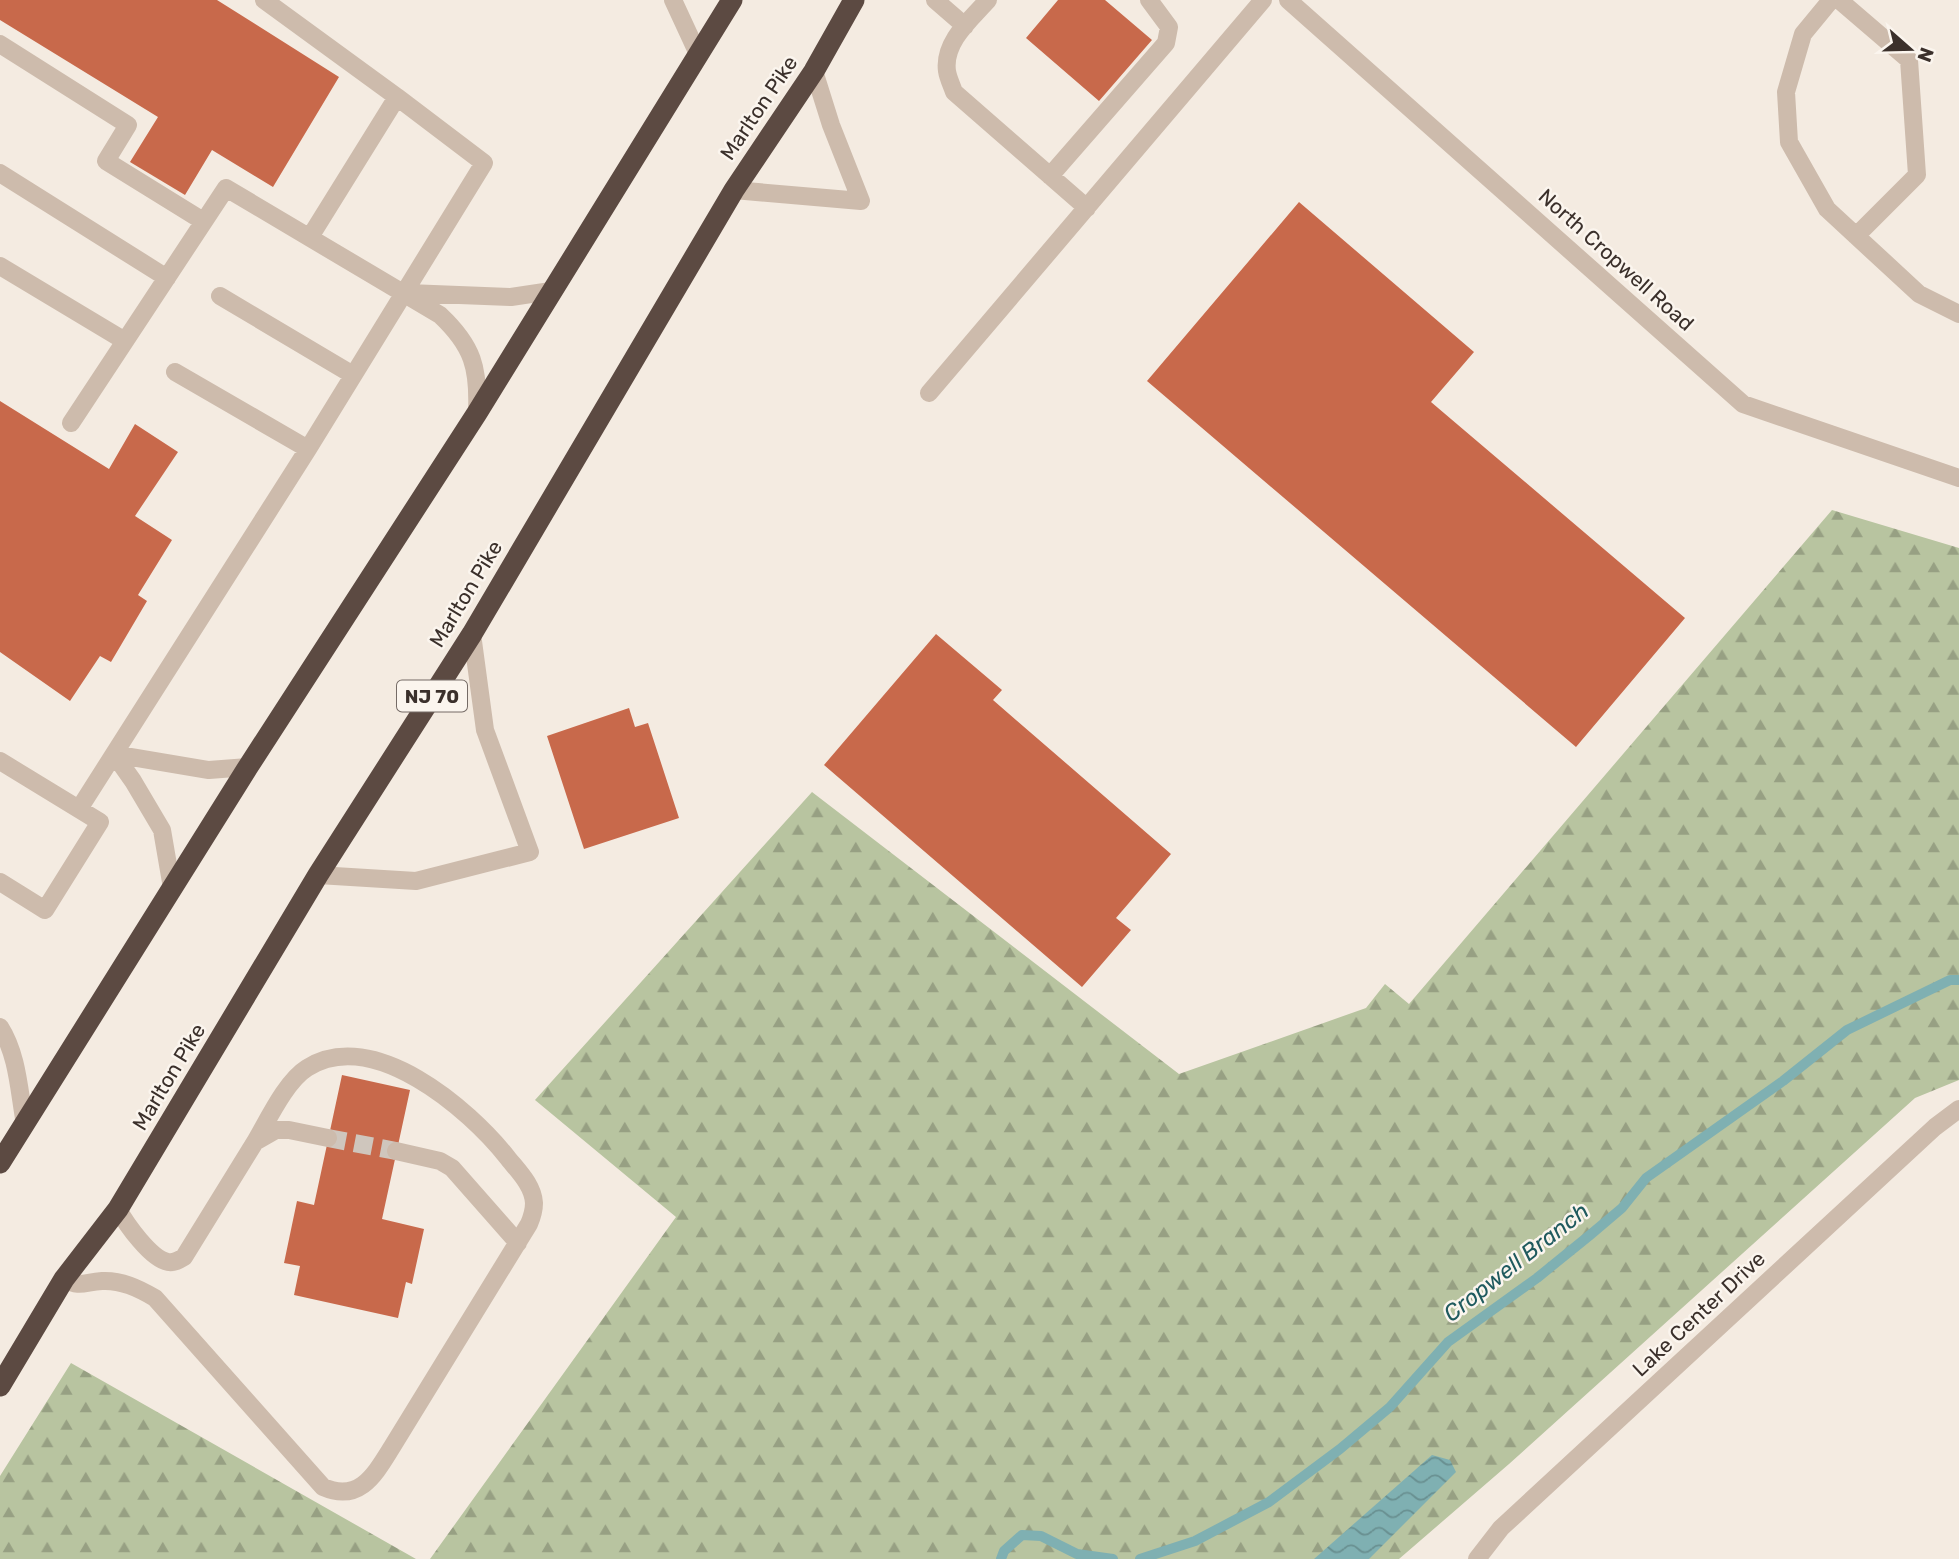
<svg xmlns="http://www.w3.org/2000/svg" width="1959" height="1559" viewBox="0 0 1959 1559" font-family="Rubik,sans-serif">
	<style>
		.forest { fill: url(#forest-firs) }
		.water { fill: url(#water-waves) }
		.lines { fill: none; stroke-linecap: round; stroke-linejoin: round }
		.stream { stroke: #7fb0b2; stroke-width: 10 }
		.building { fill: #c8694b }
		.minor-tunnel { stroke: #cfc6bd; stroke-width: 18; stroke-dasharray: 18 9; stroke-linecap: butt }
		.minor { stroke: #cdbbac; stroke-width: 18 }
		.highway { stroke: #5c4a42; stroke-width: 21 }
		.labels { text-anchor: middle; stroke-width: 5; stroke-linejoin: round; paint-order: stroke }
		.shield { fill: #fbf5ee; stroke: #756b66; stroke-width: 2 }
		.shield-label { font-size: 19px; font-weight: bold; fill: #3b302b }
		.street-label { font-size: 21px; fill: #3b302b; stroke: #fbf5ee }
		.water-label { font-size: 23px; font-style: italic; fill: #1f5a5e; stroke: #fbf5ee }
	</style>
	<defs>
		<pattern id="forest-firs" width="22" height="20" patternUnits="userSpaceOnUse" patternTransform="scale(1.75)"><rect width="22" height="20" fill="#b8c4a0"/><path d="M5 1l3.5 6h-7zM16 11l3.5 6h-7z" fill="#97a083"/></pattern>
		<pattern id="water-waves" width="16" height="10" patternUnits="userSpaceOnUse" patternTransform="scale(1.75)"><rect width="16" height="10" fill="#7fb0b2"/><path d="M0 5q4-4 8 0t8 0" fill="none" stroke="#699091"/></pattern>
	</defs>
	<rect width="100%" height="100%" fill="#f4ebe1"/>
	<path class="forest" d="M1832,510l127,38v532l-44,18 -406,366 -110,95h-969l246,-342 -141,-117 277,-308 367,282 187,-66 19,-24 24,20z
		M71,1363l345,196h-416v-83z"/>
	<path class="water" d="M1432,1455l18,5 6,12 -87,87h-55z"/>
	<g class="lines">
		<path class="stream" d="M1001,1559l3,-8 18,-16 19,1 36,18 36,5
			M1140,1559l55,-18 74,-39 71,-53 50,-42 58,-65 89,-64 53,-43 32,-27 24,-30 137,-97 64,-51 103,-50h9"/>
	</g>
	<path class="building" d="M0,0h217l122,77 -66,110 -61,-37 -27,45 -55,-33 28,-45 -158,-97z
		M1058,0h47l47,40 -53,61 -73,-63z
		M1299,202l175,150 -43,50 254,216 -109,129 -429,-366z
		M0,401l109,68 26,-45 43,28 -43,64 37,24 -34,55 9,6 -36,61 -11,-6 -30,45 -70,-49z
		M936,634l66,56 -9,10 178,154 -55,64 15,12 -49,57 -258,-222z
		M629,708l6,19 13,-4 31,95 -95,31 -37,-113z
		M342,1075l68,15 -28,129 42,10 -12,55 -6,-2 -8,36 -104,-23 6,-29 -16,-3 13,-62 17,4z"/>
	<g class="lines">
		<path class="minor-tunnel" d="M328,1138l68,13"/>
		<path class="minor" d="M264,0l133,97 -87,140
			M673,0l25,54
			M935,0l30,26
			M988,0c-17,19 -45,42 -41,71 1,7 5,15 7,21l133,116
			M1288,0l455,404 216,74
			M1831,0l-28,34 -17,58 3,50 38,67 92,85 40,20
			M1839,0l70,60 8,115 -61,61
			M0,44l128,81 -22,36 97,60
			M0,173l167,105
			M1050,176l116,-133 3,-16 -20,-27
			M734,190l127,11 -30,-76 -17,-54
			M0,266l125,75
			M408,293l103,4 40,-6
			M220,296l133,79
			M175,372l133,77
			M929,393l334,-393
			M71,423l155,-235 214,127c33,31 39,53 37,98
			M114,754l19,27 29,49 10,58
			M114,754l95,16 39,-3
			M0,761l100,61 -55,88 -45,-28
			M79,809l229,-360 176,-286 -87,-66
			M318,875l98,6 114,-29 -45,-122 -13,-96
			M0,1027c18,28 19,65 25,97
			M396,1151l44,10 12,7 66,75
			M118,1209c8,15 33,50 50,53 6,1 11,-2 16,-5l71,-115 21,-12h13l39,8
			M64,1279c17,9 20,3 38,2 19,-1 36,7 53,17l168,189c37,16 52,-13 69,-40l137,-223c3,-7 5,-14 5,-21 -1,-18 -16,-32 -27,-46 -38,-48 -134,-131 -200,-89 -21,13 -39,52 -52,74
			M1477,1559l24,-31 434,-401 24,-18"/>
		<path class="highway" d="M0,1163l248,-396 229,-354 255,-413
			M0,1386l64,-107 54,-70 200,-334 154,-241 262,-444 80,-119 40,-71"/>
	</g>
	<g class="labels">
		<rect class="shield" x="397" y="680.5" width="70" height="31" rx="5"/>
		<g class="shield-label">
			<text x="432" y="703">NJ 70</text>
		</g>
		<g class="street-label">
			<text transform="translate(759 108) rotate(-56)" y="7">Marlton Pike</text>
			<text transform="translate(1616 260) rotate(42)" y="7">North Cropwell Road</text>
			<text transform="translate(466 594) rotate(-59)" y="7">Marlton Pike</text>
			<text transform="translate(169 1077) rotate(-59)" y="7">Marlton Pike</text>
			<text transform="translate(1699 1314) rotate(-43)" y="7">Lake Center Drive</text>
		</g>
		<g class="water-label">
			<text transform="translate(1516 1262) rotate(-38)" y="8">Cropwell Branch</text>
		</g>
	</g>
	<g transform="translate(1910 49) rotate(110)" stroke="#fbf5ee" stroke-width="5" paint-order="stroke">
	<path d="M0-5L12 26L0 18L-12 26Z" fill="#3b302b"/>
	<text y="-10" font-size="19" font-weight="bold" text-anchor="middle" fill="#3b302b">N</text>
	</g>
</svg>
